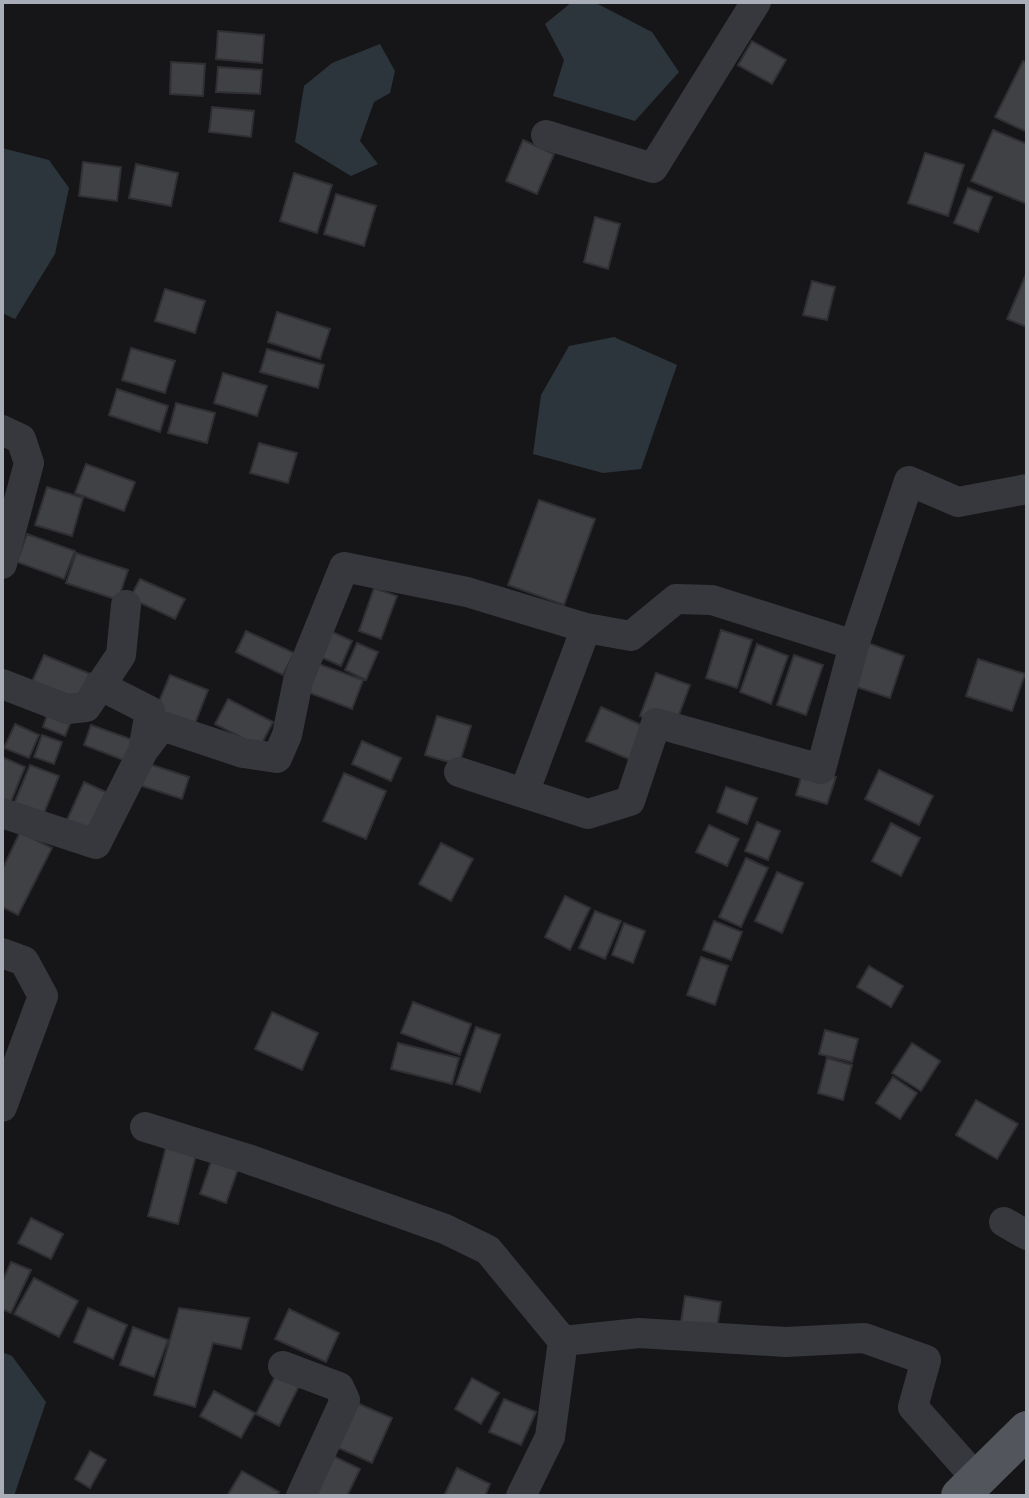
<svg xmlns="http://www.w3.org/2000/svg" width="1029" height="1498" viewBox="0 0 1029 1498" font-family="'Source Sans 3',sans-serif">
	<style>
		.water { fill: #2c353c }
		.building { fill: #404145; stroke: #303034; stroke-width: 2 }
		.lines { fill: none; stroke-linecap: round; stroke-linejoin: round }
		.minor { stroke: #37383d; stroke-width: 30 }
		.major { stroke: #53555c; stroke-width: 38 }
	</style>
	<rect width="100%" height="100%" fill="#161618"/>
	<path class="water" d="M572,2h22l58,30 27,40 -44,49 -82,-25 11,-36 -19,-36z
		M380,44l15,27 -5,22 -16,9 -14,39 18,23 -27,12 -56,-34 9,-56 28,-23z
		M2,148l47,12 20,28 -14,66 -40,65 -13,-6z
		M614,337l63,28 -36,104 -38,4 -70,-19 8,-59 28,-49z
		M2,1352l10,4 34,46 -32,94h-12z"/>
	<path class="building" d="M218,31l46,4 -2,28 -46,-4z
		M752,41l34,19 -14,24 -34,-19z
		M1023,61l4,2v69l-32,-15z
		M171,62l34,2 -2,32 -33,-2z
		M218,67l44,3 -2,24 -44,-2z
		M212,107l42,4 -3,26 -42,-5z
		M993,130l34,14v60l-56,-23z
		M523,140l31,14 -17,40 -31,-13z
		M925,153l39,12 -16,51 -40,-13z
		M83,162l38,5 -4,34 -38,-5z
		M136,164l42,9 -7,33 -42,-8z
		M294,173l38,12 -15,48 -37,-12z
		M968,188l24,9 -14,35 -24,-9z
		M336,194l40,12 -12,40 -40,-12z
		M595,217l25,7 -12,45 -24,-7z
		M1027,272v55l-20,-8z
		M812,281l23,6 -8,33 -24,-5z
		M165,289l40,12 -10,32 -40,-12z
		M277,312l53,17 -10,30 -52,-17z
		M131,348l44,13 -10,32 -43,-13z
		M267,349l57,16 -6,23 -58,-16z
		M223,373l44,13 -10,30 -43,-13z
		M117,389l51,17 -8,26 -51,-17z
		M176,403l39,10 -8,30 -39,-10z
		M259,443l38,10 -9,30 -38,-10z
		M86,464l49,18 -11,29 -49,-18z
		M47,487l36,11 -11,38 -37,-11z
		M539,500l56,19 -31,86 -56,-20z
		M27,534l48,17 -11,28 -47,-17z
		M76,553l52,17 -10,30 -52,-17z
		M140,579l45,20 -10,20 -45,-21z
		M374,588l23,8 -16,43 -22,-8z
		M328,630l24,11 -11,25 -25,-11z
		M721,630l31,10 -15,48 -31,-10z
		M246,631l48,22 -11,22 -47,-23z
		M865,642l39,14 -14,42 -39,-13z
		M357,643l21,9 -12,28 -21,-10z
		M757,644l31,12 -17,48 -31,-12z
		M44,655l49,20 -13,30 -49,-21z
		M794,655l29,10 -17,50 -29,-10z
		M978,659l47,15 -13,37 -46,-15z
		M313,662l50,18 -11,29 -50,-19z
		M656,673l34,12 -16,43 -34,-12z
		M170,675l38,15 -14,36 -39,-15z
		M228,699l45,23 -13,25 -45,-23z
		M601,707l45,20 -15,33 -45,-19z
		M49,710l23,9 -7,17 -22,-9z
		M437,716l34,10 -12,39 -34,-10z
		M15,724l24,11 -10,23 -25,-10z
		M91,725l48,17 -8,21 -47,-18z
		M42,735l20,7 -8,22 -20,-7z
		M362,741l39,17 -10,23 -39,-17z
		M2,757l23,10 -15,37 -8,-3z
		M143,762l46,15 -7,22 -46,-15z
		M30,765l29,11 -17,42 -29,-12z
		M804,767l32,10 -9,27 -31,-9z
		M879,770l54,26 -14,29 -54,-26z
		M344,773l42,18 -20,48 -43,-18z
		M84,782l22,10 -19,40 -21,-10z
		M726,787l31,11 -10,26 -30,-12z
		M757,822l23,9 -12,29 -23,-9z
		M891,823l29,15 -19,38 -29,-15z
		M709,825l30,14 -12,27 -31,-14z
		M20,832l32,16 -34,67 -16,-8v-37z
		M441,843l32,16 -22,42 -32,-17z
		M746,858l22,10 -27,59 -22,-10z
		M777,872l26,11 -21,50 -27,-12z
		M565,896l25,12 -20,42 -25,-13z
		M595,911l26,10 -16,38 -26,-11z
		M714,921l28,11 -11,28 -28,-10z
		M624,923l21,8 -12,32 -21,-8z
		M701,957l27,9 -13,39 -28,-10z
		M869,966l34,20 -12,21 -34,-20z
		M413,1002l58,22 -11,31 -59,-22z
		M272,1012l46,21 -16,37 -47,-21z
		M476,1027l24,8 -20,57 -24,-8z
		M825,1030l33,9 -6,23 -33,-8z
		M398,1043l61,15 -7,26 -61,-15z
		M912,1043l28,18 -19,30 -29,-18z
		M827,1058l25,7 -9,35 -25,-7z
		M893,1077l24,16 -17,26 -24,-16z
		M976,1100l42,24 -21,35 -41,-24z
		M166,1147l30,8 -18,69 -30,-8z
		M213,1156l26,10 -13,37 -26,-9z
		M31,1218l32,16 -12,25 -33,-16z
		M11,1262l20,8 -20,43 -9,-4v-27z
		M34,1278l44,23 -19,36 -45,-23z
		M685,1296l36,6 -5,32 -36,-6z
		M88,1308l39,17 -14,34 -39,-17z
		M179,1308l70,10 -8,31 -28,-6 -18,64 -41,-12z
		M289,1309l50,24 -13,29 -51,-23z
		M133,1327l35,13 -14,37 -34,-12z
		M277,1373l23,11 -21,42 -23,-12z
		M472,1378l27,15 -18,31 -26,-15z
		M214,1391l41,22 -14,25 -41,-22z
		M504,1399l32,13 -15,33 -32,-13z
		M352,1401l40,17 -20,45 -40,-18z
		M90,1451l16,9 -16,28 -15,-9z
		M327,1453l33,16 -13,27h-27l-11,-5z
		M457,1468l33,16 -5,12h-41z
		M242,1471l37,21 -2,4h-50z"/>
	<g class="lines">
		<path class="minor" d="M546,135l107,33 103,-166
			M2,430l19,9 8,24 -27,101
			M2,684l65,25 19,-2 35,-52 5,-50
			M99,685l51,26 -7,40 19,-25 81,27 34,5 10,-23 11,-54 46,-114 123,25 119,36 45,8 45,-37 36,1 142,45
			M459,772l129,42 42,-13 26,-78 165,46 33,-124 55,-164 49,21 69,-13
			M524,793l62,-165
			M2,813l94,31 47,-93
			M2,953l22,8 19,35 -41,111
			M145,1127l103,32 197,70 43,21 75,91 76,-8 147,9 78,-4 62,22 -13,47 64,72
			M1004,1222l23,13
			M283,1366l56,21 6,13 -44,96
			M521,1496l29,-59 13,-96"/>
		<path class="major" d="M960,1496l67,-66"/>
	</g>
	<rect width="1029" height="1498" fill="none" stroke="#a8adb8" stroke-width="8"/>
</svg>
